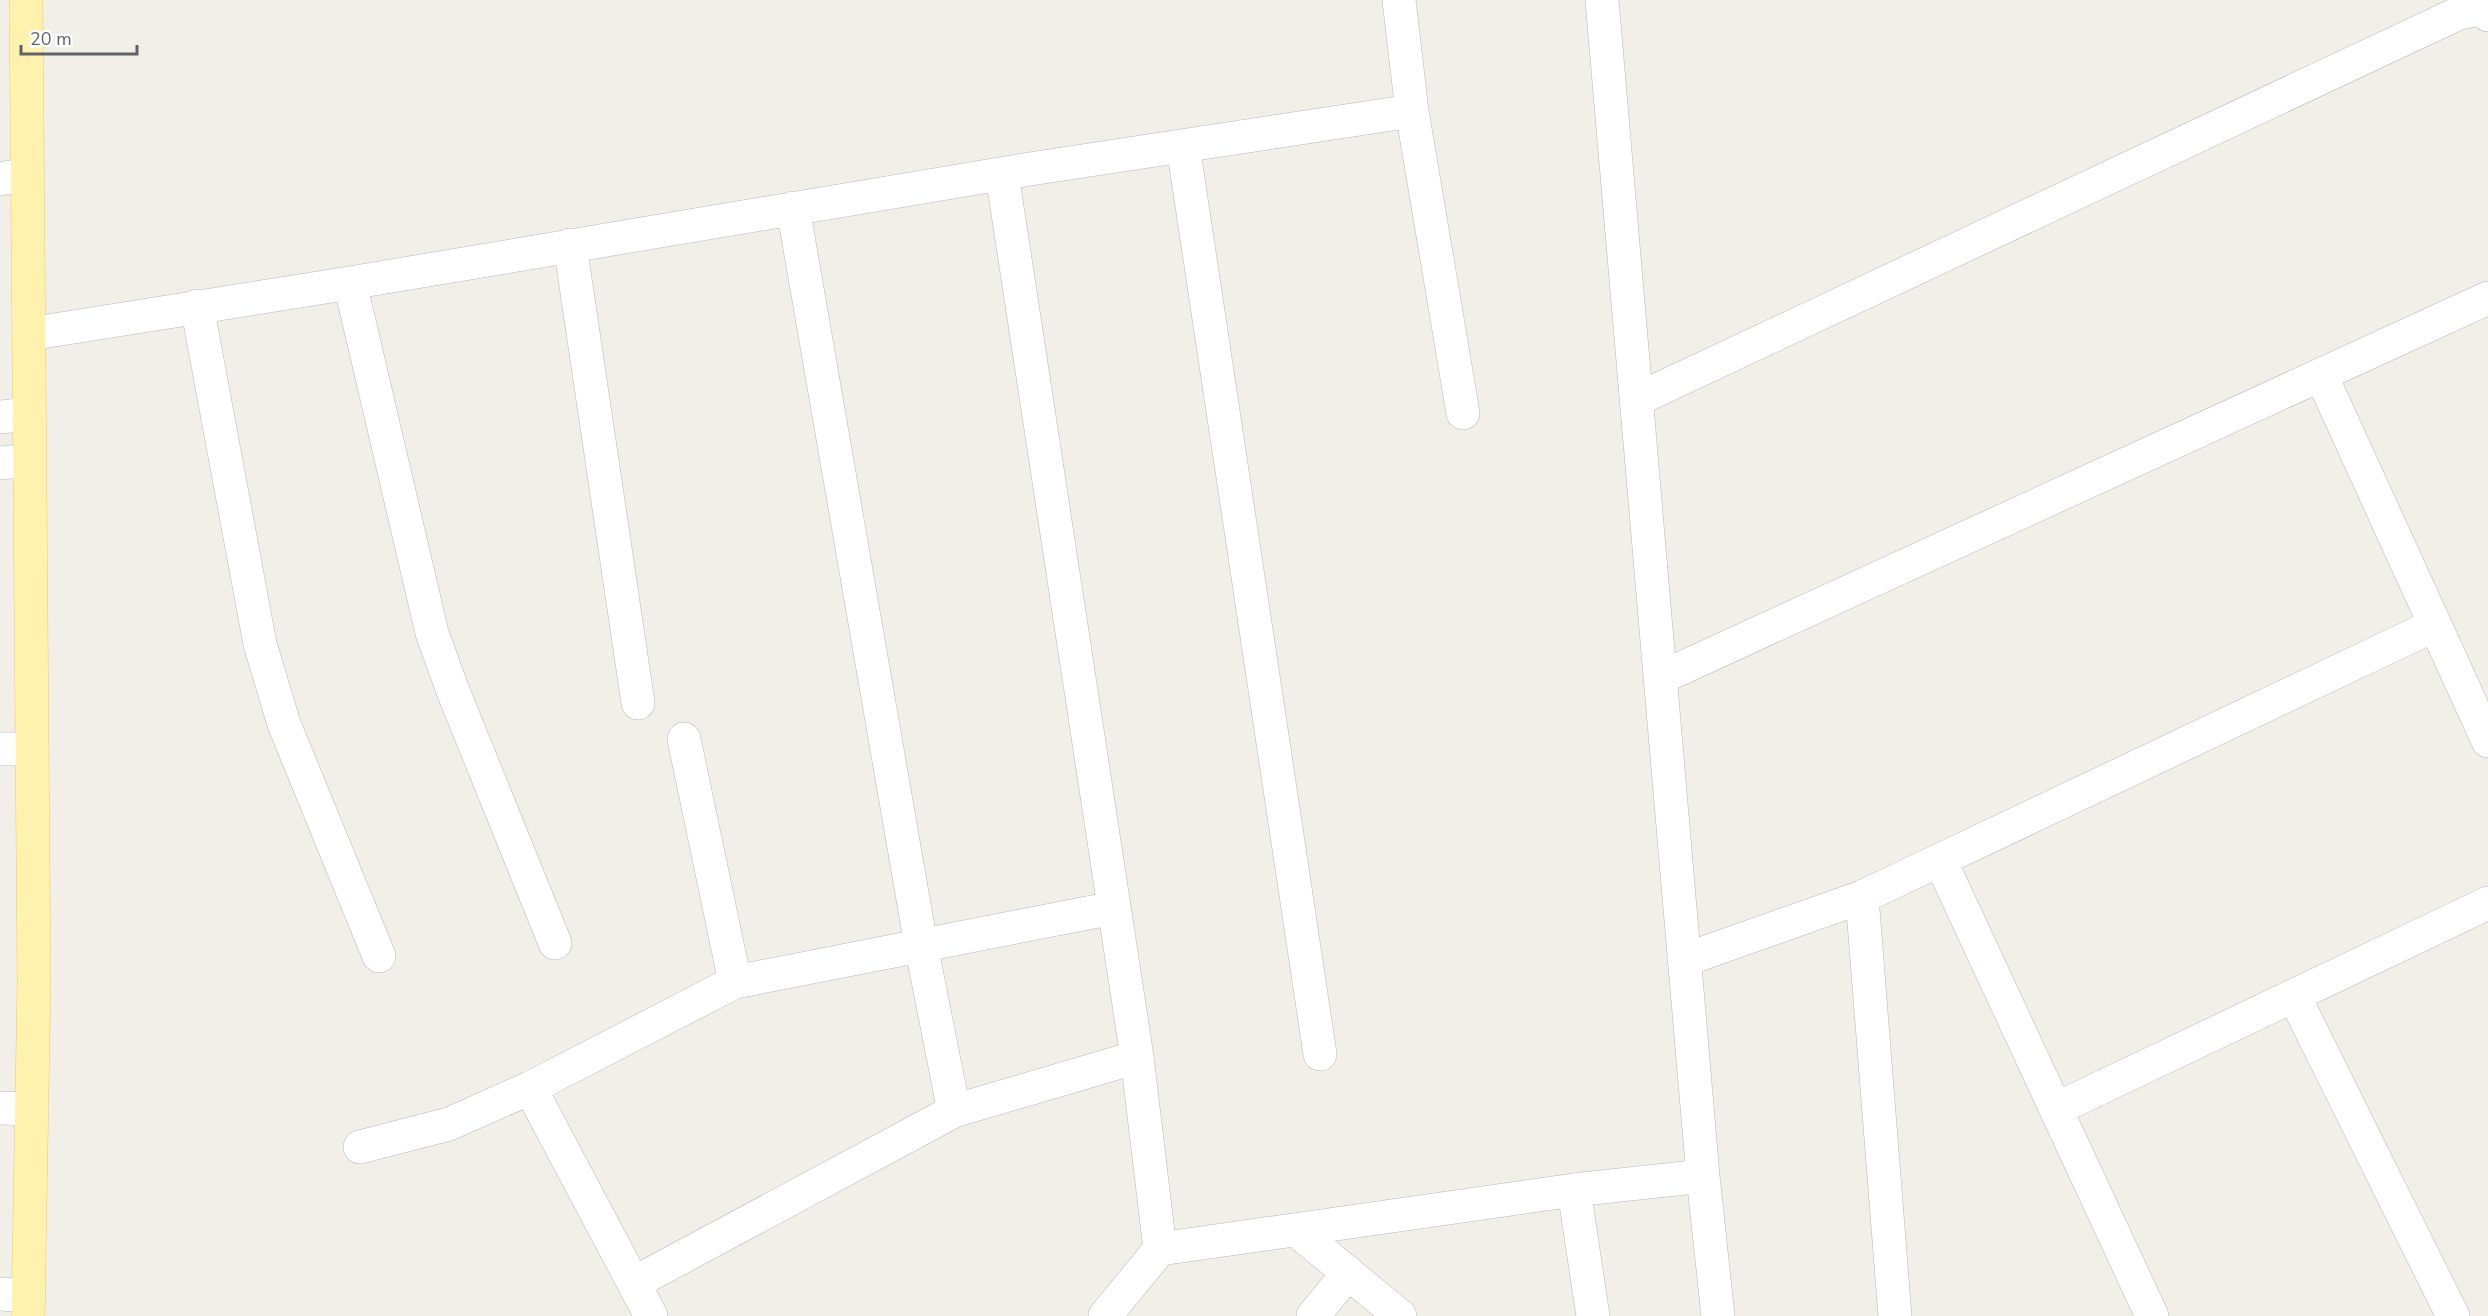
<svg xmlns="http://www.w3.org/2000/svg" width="2488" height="1316" viewBox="0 0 2488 1316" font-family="'Nunito Sans',sans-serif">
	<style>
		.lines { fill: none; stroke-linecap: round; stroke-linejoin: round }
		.minor-casing { stroke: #b5b8bc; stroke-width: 34 }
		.major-casing { stroke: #f2c960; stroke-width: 34 }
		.minor { stroke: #fff; stroke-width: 33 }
		.major { stroke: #fff2af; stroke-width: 33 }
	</style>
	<rect width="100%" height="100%" fill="#f1efe8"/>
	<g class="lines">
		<g class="minor-casing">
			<path id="minor" d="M1399,0l13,111 51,302
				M1602,0l101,1176 15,140
				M1183,146l137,908
				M1002,174l135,883 23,192
				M0,179l27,-5
				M793,208l128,737 33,166
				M570,245l68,458
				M350,283l82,350 21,58 102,252
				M197,306l63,338 24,80 95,232
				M29,334l321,-51 680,-114 382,-58
				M2321,375l167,366
				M1636,400l823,-387 22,-4 7,6
				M0,417l29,-3
				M0,463l29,-3
				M1660,678l828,-380
				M684,739l51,243
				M0,749h32
				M1940,860l212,456
				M1862,897l33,419
				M1684,960l178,-63 573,-272
				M2294,996l159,320
				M530,1088l121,228
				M0,1108l32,1
				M2056,1109l432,-206
				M360,1147l89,-23 81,-36 205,-106 378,-74
				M1574,1190l19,126
				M1296,1230l104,86
				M634,1283l320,-172 183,-54
				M0,1294l29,2
				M1105,1316l55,-67 414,-59 129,-14
				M1313,1316l35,-43"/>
		</g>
		<g class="major-casing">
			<path id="major" d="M26,0l8,982 -6,334"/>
		</g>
		<use href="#minor" class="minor"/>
		<use href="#major" class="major"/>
	</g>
	<path d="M21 45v9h116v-9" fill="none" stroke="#5f6368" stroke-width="3"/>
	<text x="30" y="45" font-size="18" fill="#5f6368" stroke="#ffffff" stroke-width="4.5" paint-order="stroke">20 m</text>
</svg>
